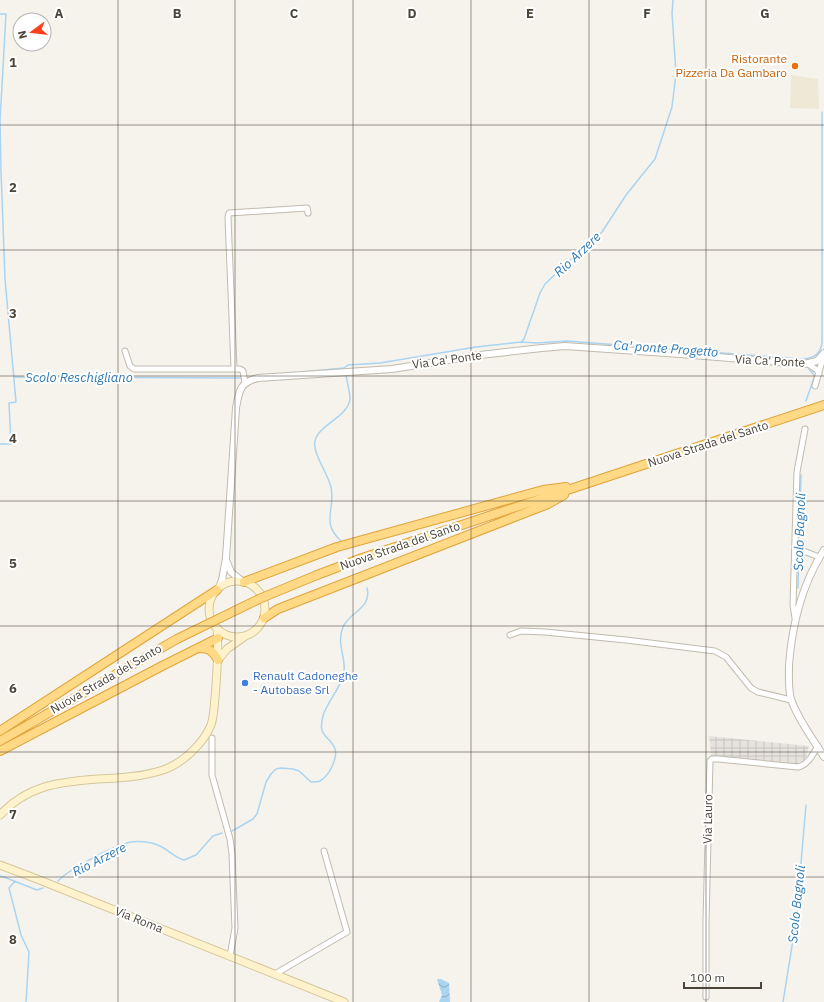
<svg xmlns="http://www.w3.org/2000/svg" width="824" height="1002" viewBox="0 0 824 1002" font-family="'IBM Plex Sans',sans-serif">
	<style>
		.industrial { fill: url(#industrial-grid) }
		.education { fill: #efe8d6 }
		.water { fill: url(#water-waves) }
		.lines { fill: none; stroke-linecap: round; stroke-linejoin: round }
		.stream { stroke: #a9d4f2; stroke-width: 1.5 }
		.minor-casing { stroke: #c2bbae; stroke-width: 7 }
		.tertiary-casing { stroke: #c2bbae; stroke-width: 8 }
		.secondary-casing { stroke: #d6c79b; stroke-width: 9 }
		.trunk-casing { stroke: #e0a43c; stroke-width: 10 }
		.minor { stroke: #fff; stroke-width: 5 }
		.tertiary { stroke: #fff; stroke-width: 6 }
		.secondary { stroke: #fff3cd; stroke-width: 7 }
		.trunk { stroke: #ffd985; stroke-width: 8 }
		.trunk-bridge-casing { stroke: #e0a43c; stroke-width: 10; stroke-linecap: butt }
		.trunk-bridge { stroke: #ffd985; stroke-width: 8 }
		.grid { fill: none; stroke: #4b4439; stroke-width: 1; stroke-opacity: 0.55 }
		.food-dot { fill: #e8710a; stroke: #fff; stroke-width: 1.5 }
		.shop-dot { fill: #3f7fe0; stroke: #fff; stroke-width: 1.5 }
		.labels { text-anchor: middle; stroke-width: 4; stroke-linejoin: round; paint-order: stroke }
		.food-label { font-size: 12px; fill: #c56008; stroke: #fff; text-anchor: end }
		.street-label { font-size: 12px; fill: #4b4439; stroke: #fff }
		.shop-label { font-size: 12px; fill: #366cbe; stroke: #fff; text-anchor: start }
		.water-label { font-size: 13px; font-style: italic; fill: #2e7ab2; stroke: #fff }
		.grid-label { font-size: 13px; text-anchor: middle; font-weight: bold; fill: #4b4439; stroke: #fff; stroke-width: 4; stroke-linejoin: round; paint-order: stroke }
	</style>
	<defs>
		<pattern id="industrial-grid" width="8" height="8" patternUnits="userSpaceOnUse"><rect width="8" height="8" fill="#e6e2dd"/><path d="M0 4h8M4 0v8" fill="none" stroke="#c7c3be"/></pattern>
		<pattern id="water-waves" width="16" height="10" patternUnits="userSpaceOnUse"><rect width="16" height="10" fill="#a9d4f2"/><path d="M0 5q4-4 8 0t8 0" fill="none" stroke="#8caec5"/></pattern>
	</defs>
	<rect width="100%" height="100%" fill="#f6f3ec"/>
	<path class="industrial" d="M709,736l100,10 -4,16 -5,3 -89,-9z"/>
	<path class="education" d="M791,75l27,4 1,30 -29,-1z"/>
	<path class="water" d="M437,979h4l8,4 1,19h-11l3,-7z"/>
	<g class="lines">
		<path class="stream" d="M0,14h6l-6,107 1,50 4,108 11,123 -7,1 2,41h-11
			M521,342l16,1 30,-2 234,18c12,0 20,-5 21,-17v-230
			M302,372l42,-4 4,-3 32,-2 96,-16 45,-5 3,-3 16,-46 5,-9 42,-40 15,-12 24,-37 29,-36 17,-52 4,-33 -4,-61 1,-13
			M15,377l228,1
			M806,401l8,-23v-3l-5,-6
			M341,541c-21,-19 -5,-32 -10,-54 -3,-13 -19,-35 -16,-46 3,-16 33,-24 35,-42 0,-7 -3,-17 -4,-24
			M798,588l3,-113
			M232,831l21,-12 4,-5 9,-32 5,-8 5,-5 5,-1 12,1 6,2 12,11c3,0 7,0 9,-1 9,-5 18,-23 15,-32 -5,-14 -18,-11 -12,-33 4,-15 18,-27 21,-44 2,-16 -8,-28 -1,-45 7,-16 29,-18 24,-39
			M0,876l4,1 33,13 6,-2
			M15,881l-6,7 12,47 8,17 -3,50
			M58,881c11,-12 57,-36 73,-39 6,-1 15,0 21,1 14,3 19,13 32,17l12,-5 17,-19 9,-3
			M783,1002l13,-81 10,-116"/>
		<g class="minor-casing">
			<path id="minor" d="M125,351l5,15 4,3h106l3,2 2,12
				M808,364l9,6 2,4
				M234,368l-6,-151 1,-4 78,-5 1,5
				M815,386l9,-32
				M796,548l23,9
				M795,618l-2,-13 4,-133 8,-43
				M510,635l11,-4 24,1 81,8 89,11 11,6 25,31 7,4 33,8
				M212,738v37l18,64 2,15 3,74 -5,28
				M275,974l72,-42 -23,-81
				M706,997v-76l4,-160 2,-2h6l80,8c10,-2 15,-13 20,-21"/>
		</g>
		<g class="tertiary-casing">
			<path id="tertiary" d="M824,550c-22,34 -32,75 -35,115 0,12 -1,23 2,34 6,19 22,40 33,58
				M226,560l5,12 11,9
				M219,588l3,-8 4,-22 10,-150c3,-17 4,-26 22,-30l134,-9 88,-14 62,-7 23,-2 115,8 124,10 13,-3 7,-8"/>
		</g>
		<g class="secondary-casing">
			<path id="secondary" d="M209 609a28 28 0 1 1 56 0a28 28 0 1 1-56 0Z
				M218,660l9,-11 17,-12
				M0,815c28,-30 59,-33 97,-36 22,-1 45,-2 66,-9 20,-7 40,-26 48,-45 3,-9 3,-18 4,-27 2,-24 4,-47 2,-70
				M0,865l37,14 307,123"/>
		</g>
		<g class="trunk-casing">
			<path id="trunk" d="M317,575l45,-17 462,-153
				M244,582l93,-35 206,-57 23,-3
				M264,618l14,-9 270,-105 16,-9
				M199,648c10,0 14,3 19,12
				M0,731l217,-141
				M0,741l177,-102
				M0,751l164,-86 54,-27"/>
		</g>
		<use href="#minor" class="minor"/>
		<use href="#tertiary" class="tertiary"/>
		<use href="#secondary" class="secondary"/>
		<use href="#trunk" class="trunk"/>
		<g class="trunk-bridge-casing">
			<path id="trunk-bridge" d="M177,639l82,-40 58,-24"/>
		</g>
		<use href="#trunk-bridge" class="trunk-bridge"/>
	</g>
	<path class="grid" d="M118,0v1002M235,0v1002M353,0v1002M471,0v1002M589,0v1002M706,0v1002M0,125h824M0,250h824M0,376h824M0,501h824M0,626h824M0,752h824M0,877h824"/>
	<circle class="food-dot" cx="795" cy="66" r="4"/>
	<circle class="shop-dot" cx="245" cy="683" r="4"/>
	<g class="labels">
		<g class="food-label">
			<text x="787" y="63">Ristorante<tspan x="787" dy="14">Pizzeria Da Gambaro</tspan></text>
		</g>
		<g class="street-label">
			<text transform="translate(447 360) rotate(-8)" y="4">Via Ca' Ponte</text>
			<text transform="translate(770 361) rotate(3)" y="4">Via Ca' Ponte</text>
			<text transform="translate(708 444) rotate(-18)" y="4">Nuova Strada del Santo</text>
			<text transform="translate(400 546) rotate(-19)" y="4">Nuova Strada del Santo</text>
			<text transform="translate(106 679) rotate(-30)" y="4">Nuova Strada del Santo</text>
			<text transform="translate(708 819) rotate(-89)" y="4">Via Lauro</text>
			<text transform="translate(139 920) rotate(22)" y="4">Via Roma</text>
		</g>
		<g class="shop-label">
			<text x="253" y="680">Renault Cadoneghe<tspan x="253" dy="14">- Autobase Srl</tspan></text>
		</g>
		<g class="water-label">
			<text transform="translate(577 254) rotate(-43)" y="5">Rio Arzere</text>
			<text transform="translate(666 348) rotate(4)" y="5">Ca' ponte Progetto</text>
			<text x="79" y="382">Scolo Reschigliano</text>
			<text transform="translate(799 532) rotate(-88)" y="5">Scolo Bagnoli</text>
			<text transform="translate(99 859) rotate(-27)" y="5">Rio Arzere</text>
			<text transform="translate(796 904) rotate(-84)" y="5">Scolo Bagnoli</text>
		</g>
	</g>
	<g class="grid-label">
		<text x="59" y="18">A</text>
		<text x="177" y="18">B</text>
		<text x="294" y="18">C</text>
		<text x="412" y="18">D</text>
		<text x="530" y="18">E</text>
		<text x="647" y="18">F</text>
		<text x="765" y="18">G</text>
		<text x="13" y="67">1</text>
		<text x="13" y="192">2</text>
		<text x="13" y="318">3</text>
		<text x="13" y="443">4</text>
		<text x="13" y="568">5</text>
		<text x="13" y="693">6</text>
		<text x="13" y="819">7</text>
		<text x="13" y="944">8</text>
	</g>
	<g transform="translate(32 32) rotate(255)"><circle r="19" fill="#ffffff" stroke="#b7b4b0"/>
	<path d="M0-3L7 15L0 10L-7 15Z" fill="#fc3f1d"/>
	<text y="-6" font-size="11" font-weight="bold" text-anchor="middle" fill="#4b4439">N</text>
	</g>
	<path d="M684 982v6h77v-6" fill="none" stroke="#4b4439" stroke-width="2"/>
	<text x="690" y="982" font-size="12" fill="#4b4439" stroke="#ffffff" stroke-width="3" paint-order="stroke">100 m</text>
</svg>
